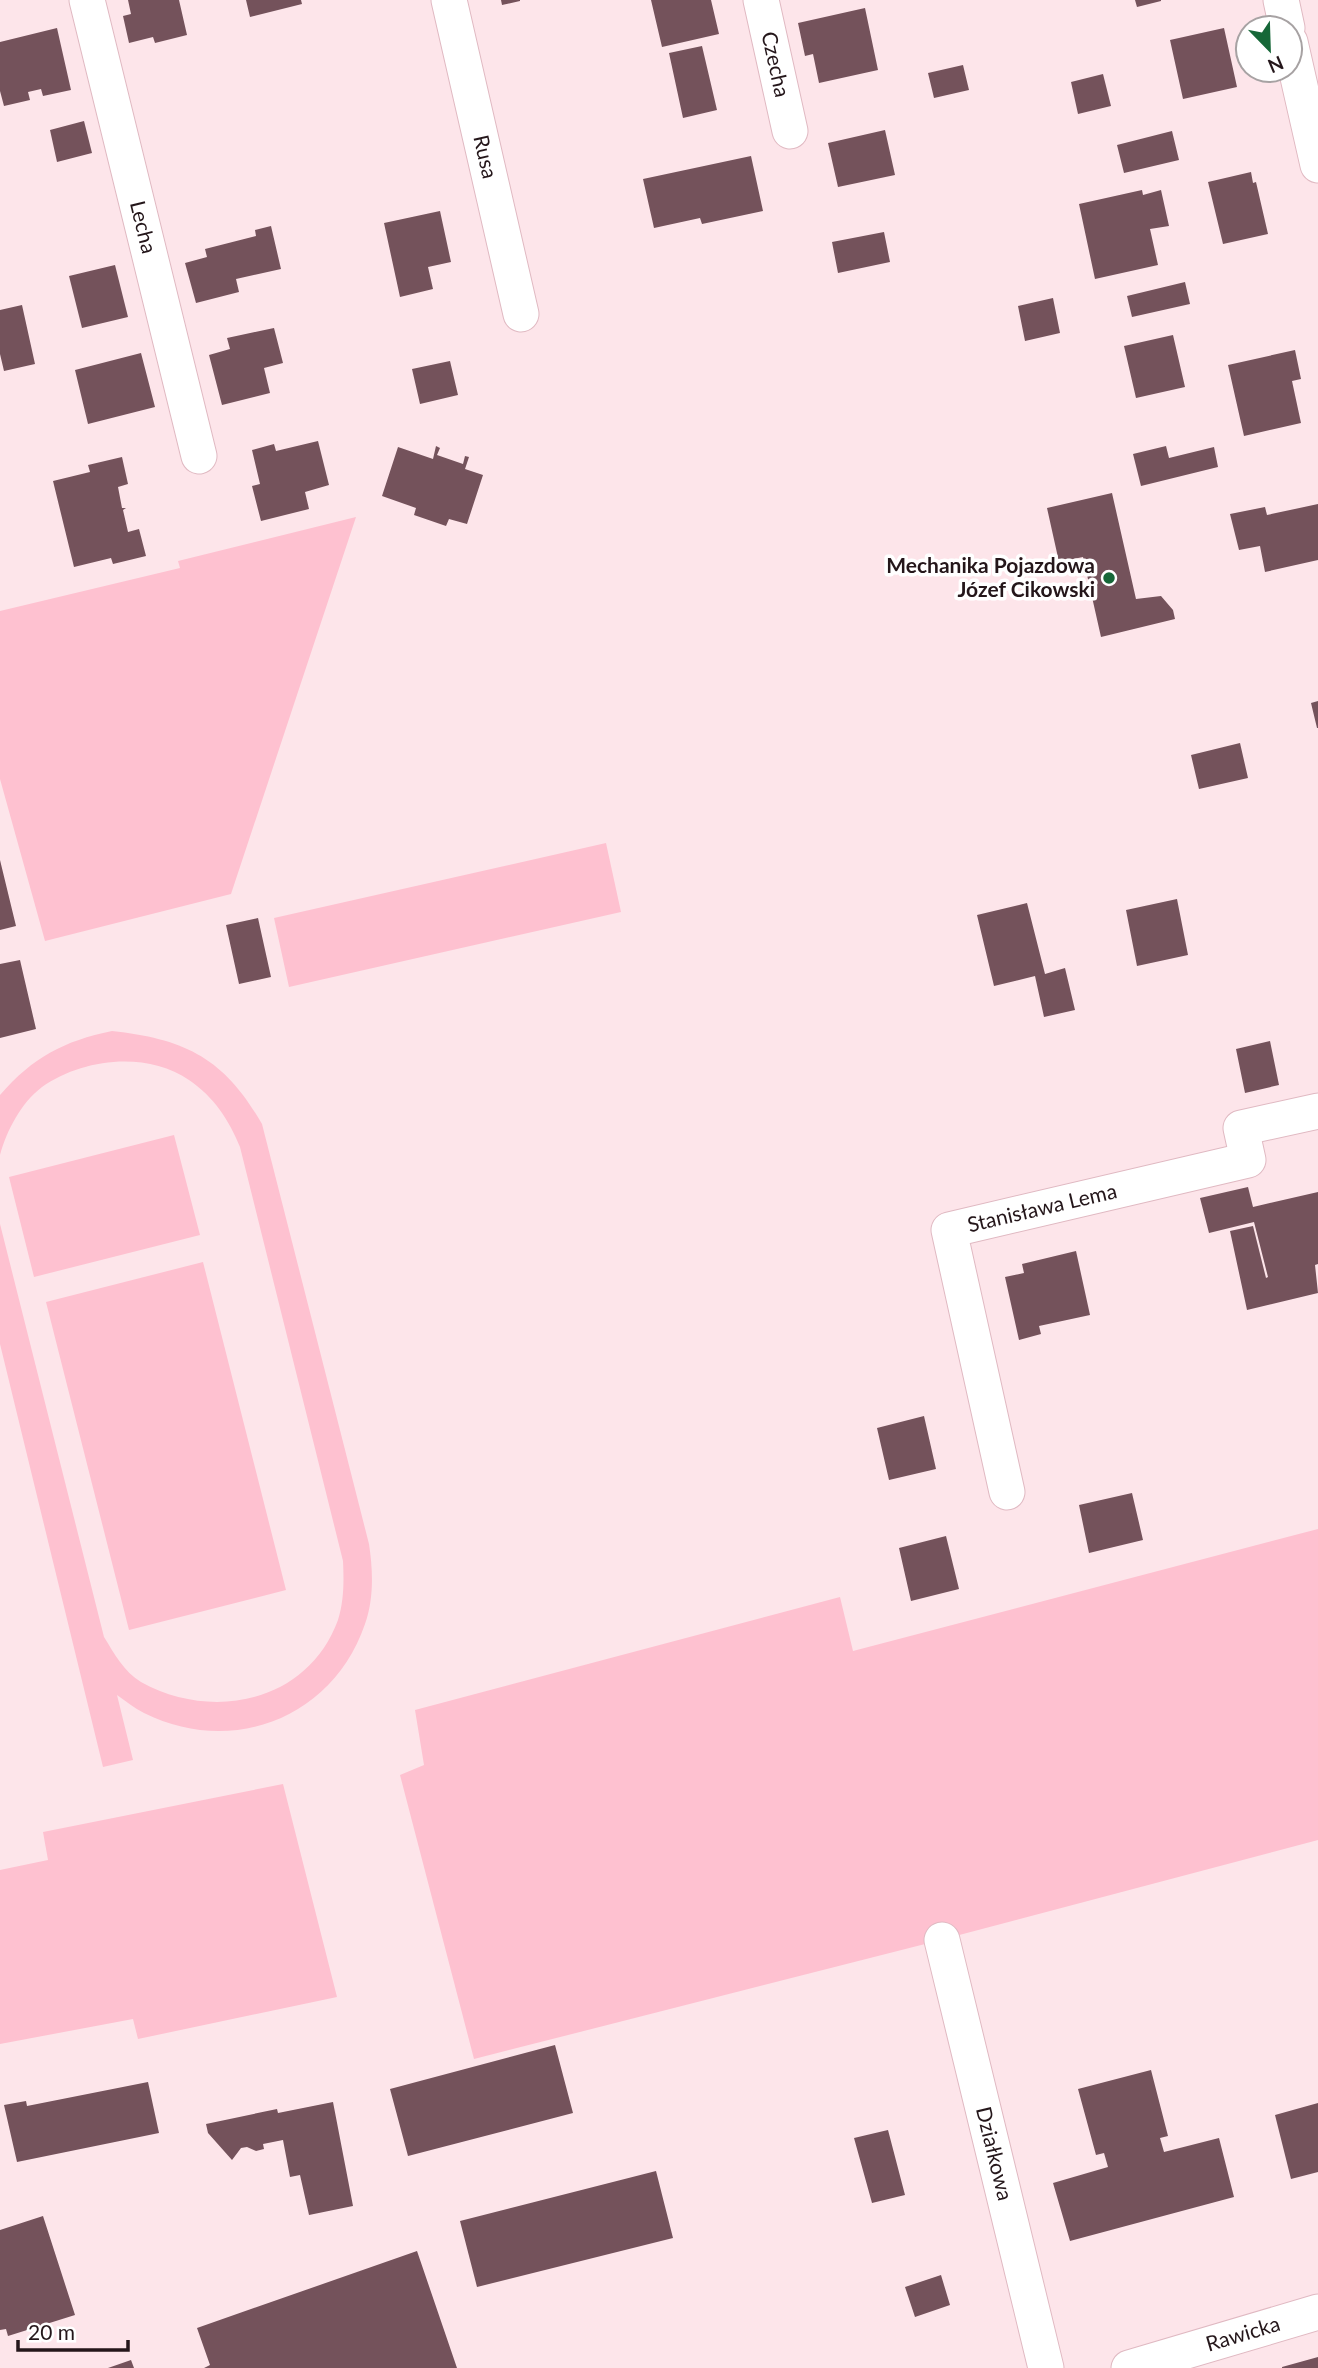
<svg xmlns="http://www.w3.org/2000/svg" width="1318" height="2368" viewBox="0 0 1318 2368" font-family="Lato,sans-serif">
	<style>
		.green { fill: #fec1d0 }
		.building { fill: #74525b }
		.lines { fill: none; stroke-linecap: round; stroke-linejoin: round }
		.street-casing { stroke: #e0b9c2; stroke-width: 37 }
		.street { stroke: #fff; stroke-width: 35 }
		.poi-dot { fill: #166738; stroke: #fff; stroke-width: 2.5 }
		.labels { text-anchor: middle; stroke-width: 7; stroke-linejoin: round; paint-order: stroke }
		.street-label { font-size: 21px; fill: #24161a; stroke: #fff }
		.poi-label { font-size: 21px; font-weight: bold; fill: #24161a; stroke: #fff; text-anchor: end }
	</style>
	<rect width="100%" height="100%" fill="#fde5ea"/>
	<path class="green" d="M356,517l-125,377 -186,47 -45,-162v-168l180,-43 -2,-7z
		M606,843l15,69 -332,75 -15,-69z
		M112,1031c74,8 113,28 150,93l107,420c4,26 5,55 -4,80 -32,94 -133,133 -221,89 -10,-5 -18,-12 -27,-18l16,65 -30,7 -103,-423v-120l104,413c10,16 20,35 37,45 72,40 167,20 197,-62 6,-19 6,-39 5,-59l-103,-414c-11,-27 -26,-50 -51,-67 -42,-29 -106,-22 -147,7 -21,16 -35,43 -42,68v-60c33,-38 64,-54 112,-64z
		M174,1135l26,100 -166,42 -25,-100z
		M203,1262l83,328 -157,40 -83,-328z
		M1318,1529v311l-389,103 -455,116 -74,-284 24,-10 -9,-55 425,-113 13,54z
		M283,1784l54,213 -199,42 -5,-20 -133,25v-174l48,-10 -5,-28z"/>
	<path class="building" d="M128,0h51l8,35 -32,8 -2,-6 -24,6 -6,-27 8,-2z
		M246,0h55l1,4 -52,13z
		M501,0h19v1l-18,4z
		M651,0h60l8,34 -57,13z
		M1135,0h26v1l-24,6z
		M865,8l13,62 -59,13 -6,-29 -8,2 -7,-33z
		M57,28l14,62 -28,6 -2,-7 -13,3 2,8 -26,6 -4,-15v-49z
		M1224,28l13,59 -54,12 -13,-59z
		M702,46l15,64 -34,8 -14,-65z
		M963,65l6,25 -35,8 -6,-25z
		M1103,74l8,32 -33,8 -7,-32z
		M84,121l8,32 -35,9 -7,-32z
		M885,130l10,45 -57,12 -10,-44z
		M1172,131l7,29 -55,13 -7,-28z
		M751,156l12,55 -61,13 -2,-6 -46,10 -11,-49z
		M1251,172l2,11 3,-1 12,52 -45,10 -15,-62z
		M1142,190l1,5 18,-5 8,36 -19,3 8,36 -63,14 -16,-75z
		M440,211l11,51 -23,5 5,22 -33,8 -16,-74z
		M271,226l10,43 -45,10 3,13 -43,11 -11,-40 22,-6 -2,-8 51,-13 -1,-6z
		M884,232l6,30 -52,11 -6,-31z
		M115,265l13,52 -46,11 -13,-52z
		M1185,282l5,22 -58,13 -5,-21z
		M1053,298l7,35 -35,8 -7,-35z
		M22,305l13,59 -31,7 -4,-17v-44z
		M274,328l9,35 -19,5 6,25 -48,12 -13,-50 21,-6 -3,-11z
		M1173,335l12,52 -49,11 -12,-52z
		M1295,350l6,29 -9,2 9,42 -57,13 -16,-71z
		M141,353l14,54 -67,17 -13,-54z
		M450,361l8,34 -38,9 -8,-35z
		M318,441l11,44 -24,7 4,17 -48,12 -9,-35 8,-2 -8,-34 22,-6 2,7z
		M436,446l4,2 -3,7 26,9 2,-8 4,1 -4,12 18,6 -16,49 -18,-5 -3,7 -32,-11 2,-7 -34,-12 16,-49 35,12z
		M1166,446l3,12 45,-11 4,20 -77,19 -8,-32z
		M122,457l6,27 -10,3 4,21h4l-3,2 5,22 11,-3 7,27 -33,8 -2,-6 -37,9 -21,-86 37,-9 -2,-7z
		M1112,493l24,106 25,-3 12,14 2,9 -74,18 -18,-80 -24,5 -12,-54z
		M1318,504v56l-53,12 -5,-26 -21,4 -9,-36 35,-7 2,8z
		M1318,701v27h-1l-6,-25z
		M1240,743l8,35 -49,11 -8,-34z
		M0,860l16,66 -16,4z
		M1177,899l11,56 -51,11 -11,-56z
		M1027,903l18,71 20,-6 10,42 -31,7 -9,-41 -41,10 -17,-71z
		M258,918l13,59 -32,7 -13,-59z
		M20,960l16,69 -36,9v-74z
		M1270,1041l9,44 -34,8 -9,-44z
		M1248,1187l5,20 65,-15v72l-3,1 3,28 -71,17 -17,-79 23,-5 13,52 2,-1 -14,-55 -45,11 -9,-35z
		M1076,1251l14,64 -51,11 2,8 -22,6 -14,-63 19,-4 -2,-9z
		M924,1416l12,53 -47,11 -12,-52z
		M1132,1493l11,47 -54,13 -10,-48z
		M946,1536l13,53 -48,12 -12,-53z
		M555,2045l18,68 -165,43 -18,-67z
		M1151,2070l17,66 -8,2 4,14 55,-14 15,59 -164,44 -17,-58 55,-16 -4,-14 -8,2 -18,-66z
		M148,2082l11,51 -142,29 -13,-57 22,-4 1,5z
		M333,2102l20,104 -44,9 -9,-40 -10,2 -7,-37 -20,4 1,5 -8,2 -9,-4 -6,1 -9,12 -24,-27 -2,-9 71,-15 1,4z
		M1318,2103v69l-27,7 -16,-64z
		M888,2130l17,65 -33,8 -18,-65z
		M656,2171l17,67 -196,49 -17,-66z
		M43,2216l32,99 -67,21 -2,-7 -6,1v-100z
		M417,2251l40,117h-253l6,-3 -13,-37z
		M941,2275l9,30 -35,12 -10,-30z
		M1318,2357v11h-36v-1z
		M131,2360l3,8h-26z"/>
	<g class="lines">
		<g class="street-casing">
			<g id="street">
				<path id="s1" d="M87,0l112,456"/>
				<path id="s2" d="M449,0l72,314"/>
				<path id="s3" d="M761,0l29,131"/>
				<path d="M1281,0l6,28"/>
				<path d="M1290,42l28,123"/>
				<path id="s4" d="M1007,1492l-58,-262 299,-70 -7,-32 77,-17"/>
				<path id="s5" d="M942,1940l104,428"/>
				<path id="s6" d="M1129,2368l189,-56"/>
			</g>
		</g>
		<use href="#street" class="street"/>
	</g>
	<circle class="poi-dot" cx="1109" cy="578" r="7"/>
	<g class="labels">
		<g class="street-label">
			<text dy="7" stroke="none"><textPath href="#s3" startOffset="66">Czecha</textPath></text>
			<text dy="7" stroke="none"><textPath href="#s2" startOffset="161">Rusa</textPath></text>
			<text dy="7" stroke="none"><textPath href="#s1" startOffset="234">Lecha</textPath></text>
			<text dy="7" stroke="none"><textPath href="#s4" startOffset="364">Stanisława Lema</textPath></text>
			<text dy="7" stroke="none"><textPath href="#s5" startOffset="220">Działkowa</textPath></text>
			<text dy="7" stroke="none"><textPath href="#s6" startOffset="119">Rawicka</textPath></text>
		</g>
		<g class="poi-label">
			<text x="1095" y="573">Mechanika Pojazdowa<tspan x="1095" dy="24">Józef Cikowski</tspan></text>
		</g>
	</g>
	<g transform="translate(1269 49) rotate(157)"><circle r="33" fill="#ffffff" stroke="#a7a2a3" stroke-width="2"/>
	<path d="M0-5L12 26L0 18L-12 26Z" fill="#166738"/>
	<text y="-10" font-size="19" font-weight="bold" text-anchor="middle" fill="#24161a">N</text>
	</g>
	<path d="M18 2340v10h110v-10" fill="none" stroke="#24161a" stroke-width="3.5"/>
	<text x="28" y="2340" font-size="21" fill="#24161a" stroke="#ffffff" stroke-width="5" paint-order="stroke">20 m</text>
</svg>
